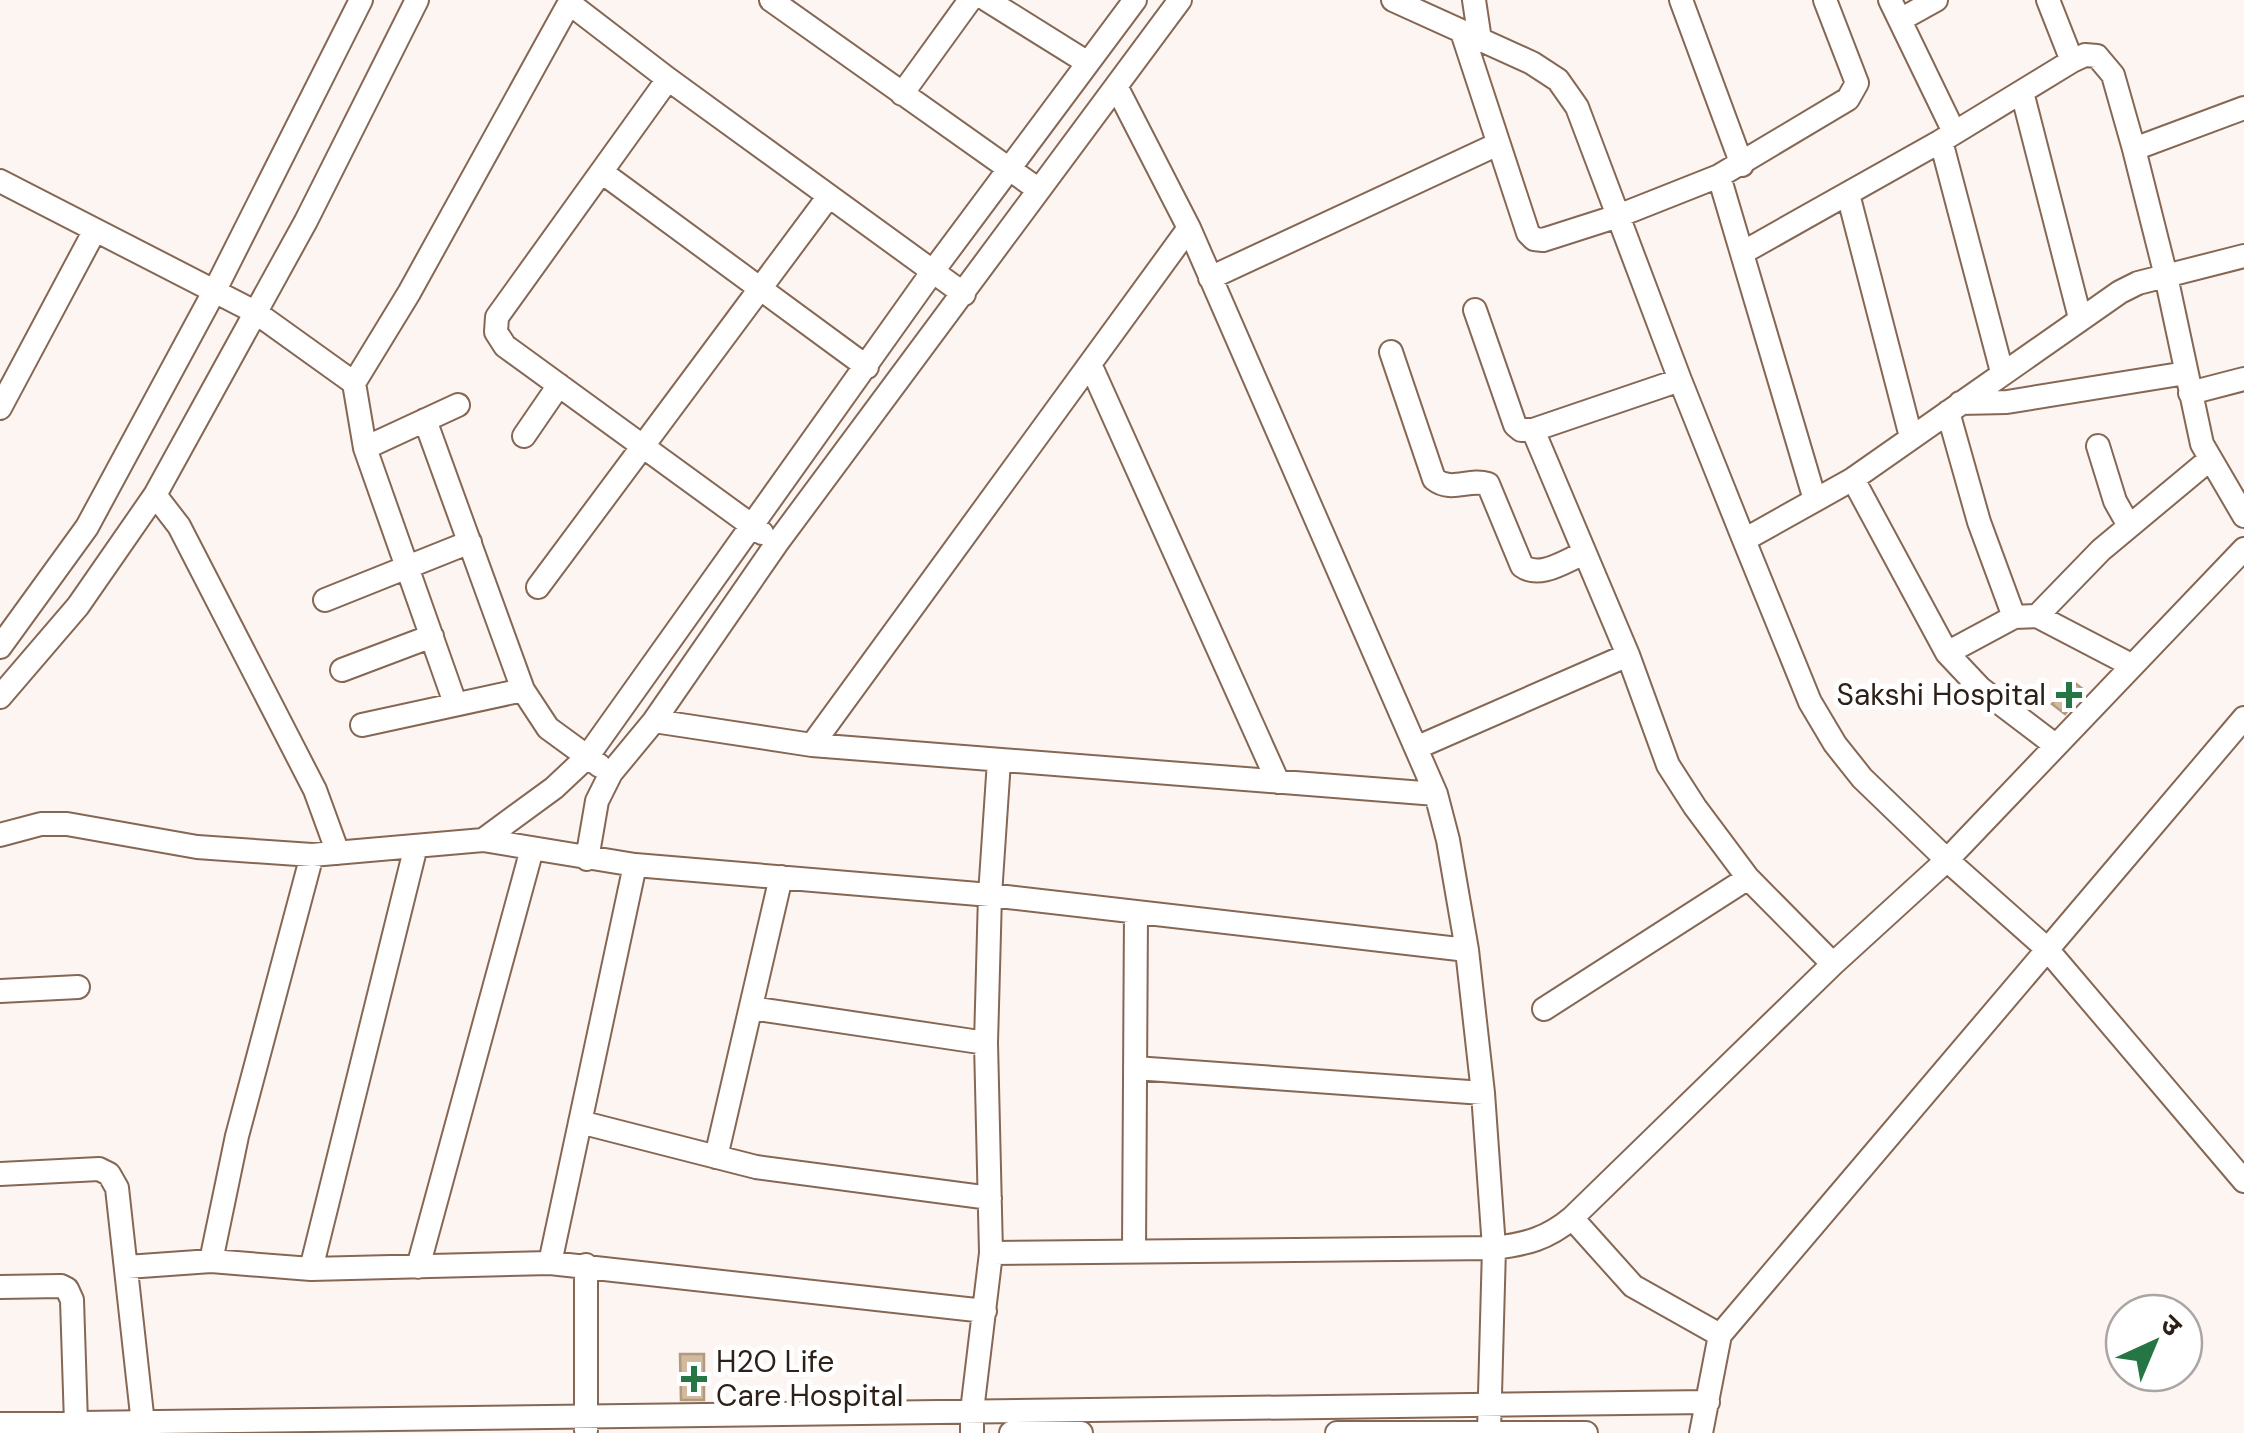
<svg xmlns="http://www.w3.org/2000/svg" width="2244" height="1433" viewBox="0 0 2244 1433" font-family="'DM Sans','Noto Sans Devanagari',sans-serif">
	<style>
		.building { fill: #d1ba9d; stroke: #b19a7e; stroke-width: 2.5 }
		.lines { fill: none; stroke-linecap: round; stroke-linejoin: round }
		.minor-casing { stroke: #856754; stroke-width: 26 }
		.minor { stroke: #fff; stroke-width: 22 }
		.poi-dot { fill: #267545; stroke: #fff; stroke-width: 4 }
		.labels { text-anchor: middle; stroke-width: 10; stroke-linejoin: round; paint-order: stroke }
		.poi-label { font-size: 30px; fill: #2d2018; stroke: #fff; text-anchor: end }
	</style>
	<rect width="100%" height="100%" fill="#fcf5f1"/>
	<path class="building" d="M2071,680l13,10 -19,24 -13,-10z
		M680,1354h24v46h-23z"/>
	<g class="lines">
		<g class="minor-casing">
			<path id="minor" d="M771,0l268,190
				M987,0l101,63
				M1393,0l139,63 26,17 19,27 103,273 64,160 66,162 25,42 27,34 85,82 99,88 198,233
				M1474,0l6,40
				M1681,0l61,165
				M1890,0l64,132
				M2048,0l24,61
				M569,3l99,76 296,215
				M1900,20l36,-20
				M1462,32l66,201 6,6 9,1 75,-24 101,-40 129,-77 9,-16 -32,-83
				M668,79l-171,238 -1,15 9,14 257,187
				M1117,88l72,140 247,566 12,46 19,110 16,143 11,155 -5,183
				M2022,92l58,226
				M902,94l68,-94
				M1941,141l61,231
				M2134,149l110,-41
				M603,173l264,194
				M1719,176l96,324
				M0,181l255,131 99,71
				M1848,194l63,243
				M1742,253l199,-112 131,-80 13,-6 12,1 16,19 21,74 32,127 36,168 42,72
				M1210,278l288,-134
				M1475,310l40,115 6,5h12l147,-50
				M1391,352l43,127c18,14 34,-1 54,5l34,82c18,13 43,-5 62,-13
				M1090,364l188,418
				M2190,393l54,-14
				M1960,403l47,-1 179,-29
				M0,408l95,-178
				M1948,412l31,110 35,95
				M425,420l98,270 25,38 52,38
				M1533,430l95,225 40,110 27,42 53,71 85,86
				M524,436l35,-51
				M2098,446l17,55 14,25
				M365,448l93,-43
				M1853,479l94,174 33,35 75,57
				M155,495l24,31 136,264 23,63
				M1744,540l109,-61 267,-187 18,-9 106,-27
				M538,587l291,-391
				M325,600l145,-58
				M2037,616l64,-66 108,-90
				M0,647l87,-120 128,-237 146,-290
				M1947,653l67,-36 23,-1 94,49
				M342,670l90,-34
				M0,697l78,-91 77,-111 151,-274 111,-221
				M455,703l-90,-255 -11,-65 55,-90 162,-293
				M654,721l158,24 624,49
				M362,725l161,-35
				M812,745l377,-517
				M1418,747l210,-92
				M0,835l41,-11h26l130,23 115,8 171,-15 152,25 355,30 477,55
				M483,840l71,-52 33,-31 346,-486 202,-271
				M587,859l10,-58 14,-28 43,-52 123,-178 403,-543
				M0,991l78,-4
				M751,1008l235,35
				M1544,1009l204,-131
				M1135,1068l348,25
				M580,1122l176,45 234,31
				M716,1157l65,-280
				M0,1174l99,-5 10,5 8,14 27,245
				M1572,1218l61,68 87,49
				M1134,1251l2,-339
				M991,1253l503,-5c32,-4 53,-9 78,-30l261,-254 114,-104 297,-311
				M211,1261l26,-125 75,-281
				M550,1263l85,-398
				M127,1267l84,-6 100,8 239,-6 435,48
				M418,1267l114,-418
				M311,1269l105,-423
				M0,1287l61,-1 6,3 5,11 4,123
				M0,1424l1708,-22
				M586,1430v-165
				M972,1433v-22l19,-158 -5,-210 4,-148 9,-134
				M1011,1433h70
				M1337,1433h249
				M1701,1433l19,-98 524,-617"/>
		</g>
		<use href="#minor" class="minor"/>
	</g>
	<g class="poi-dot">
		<path d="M2064 680h10v10h10v10h-10v10h-10v-10h-10v-10h10z"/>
		<path d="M689 1364h10v10h10v10h-10v10h-10v-10h-10v-10h10z"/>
	</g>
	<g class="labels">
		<g class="poi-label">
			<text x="2046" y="705">Sakshi Hospital</text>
			<text x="716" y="1372" text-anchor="start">H2O Life<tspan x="716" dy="34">Care Hospital</tspan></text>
		</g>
	</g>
	<g transform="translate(2154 1343) rotate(44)"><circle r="48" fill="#ffffff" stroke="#aba6a3" stroke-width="2.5"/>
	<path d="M0-8L18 38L0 25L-18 38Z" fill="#267545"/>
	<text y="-15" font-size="28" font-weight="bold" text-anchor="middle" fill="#2d2018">उ</text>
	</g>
</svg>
